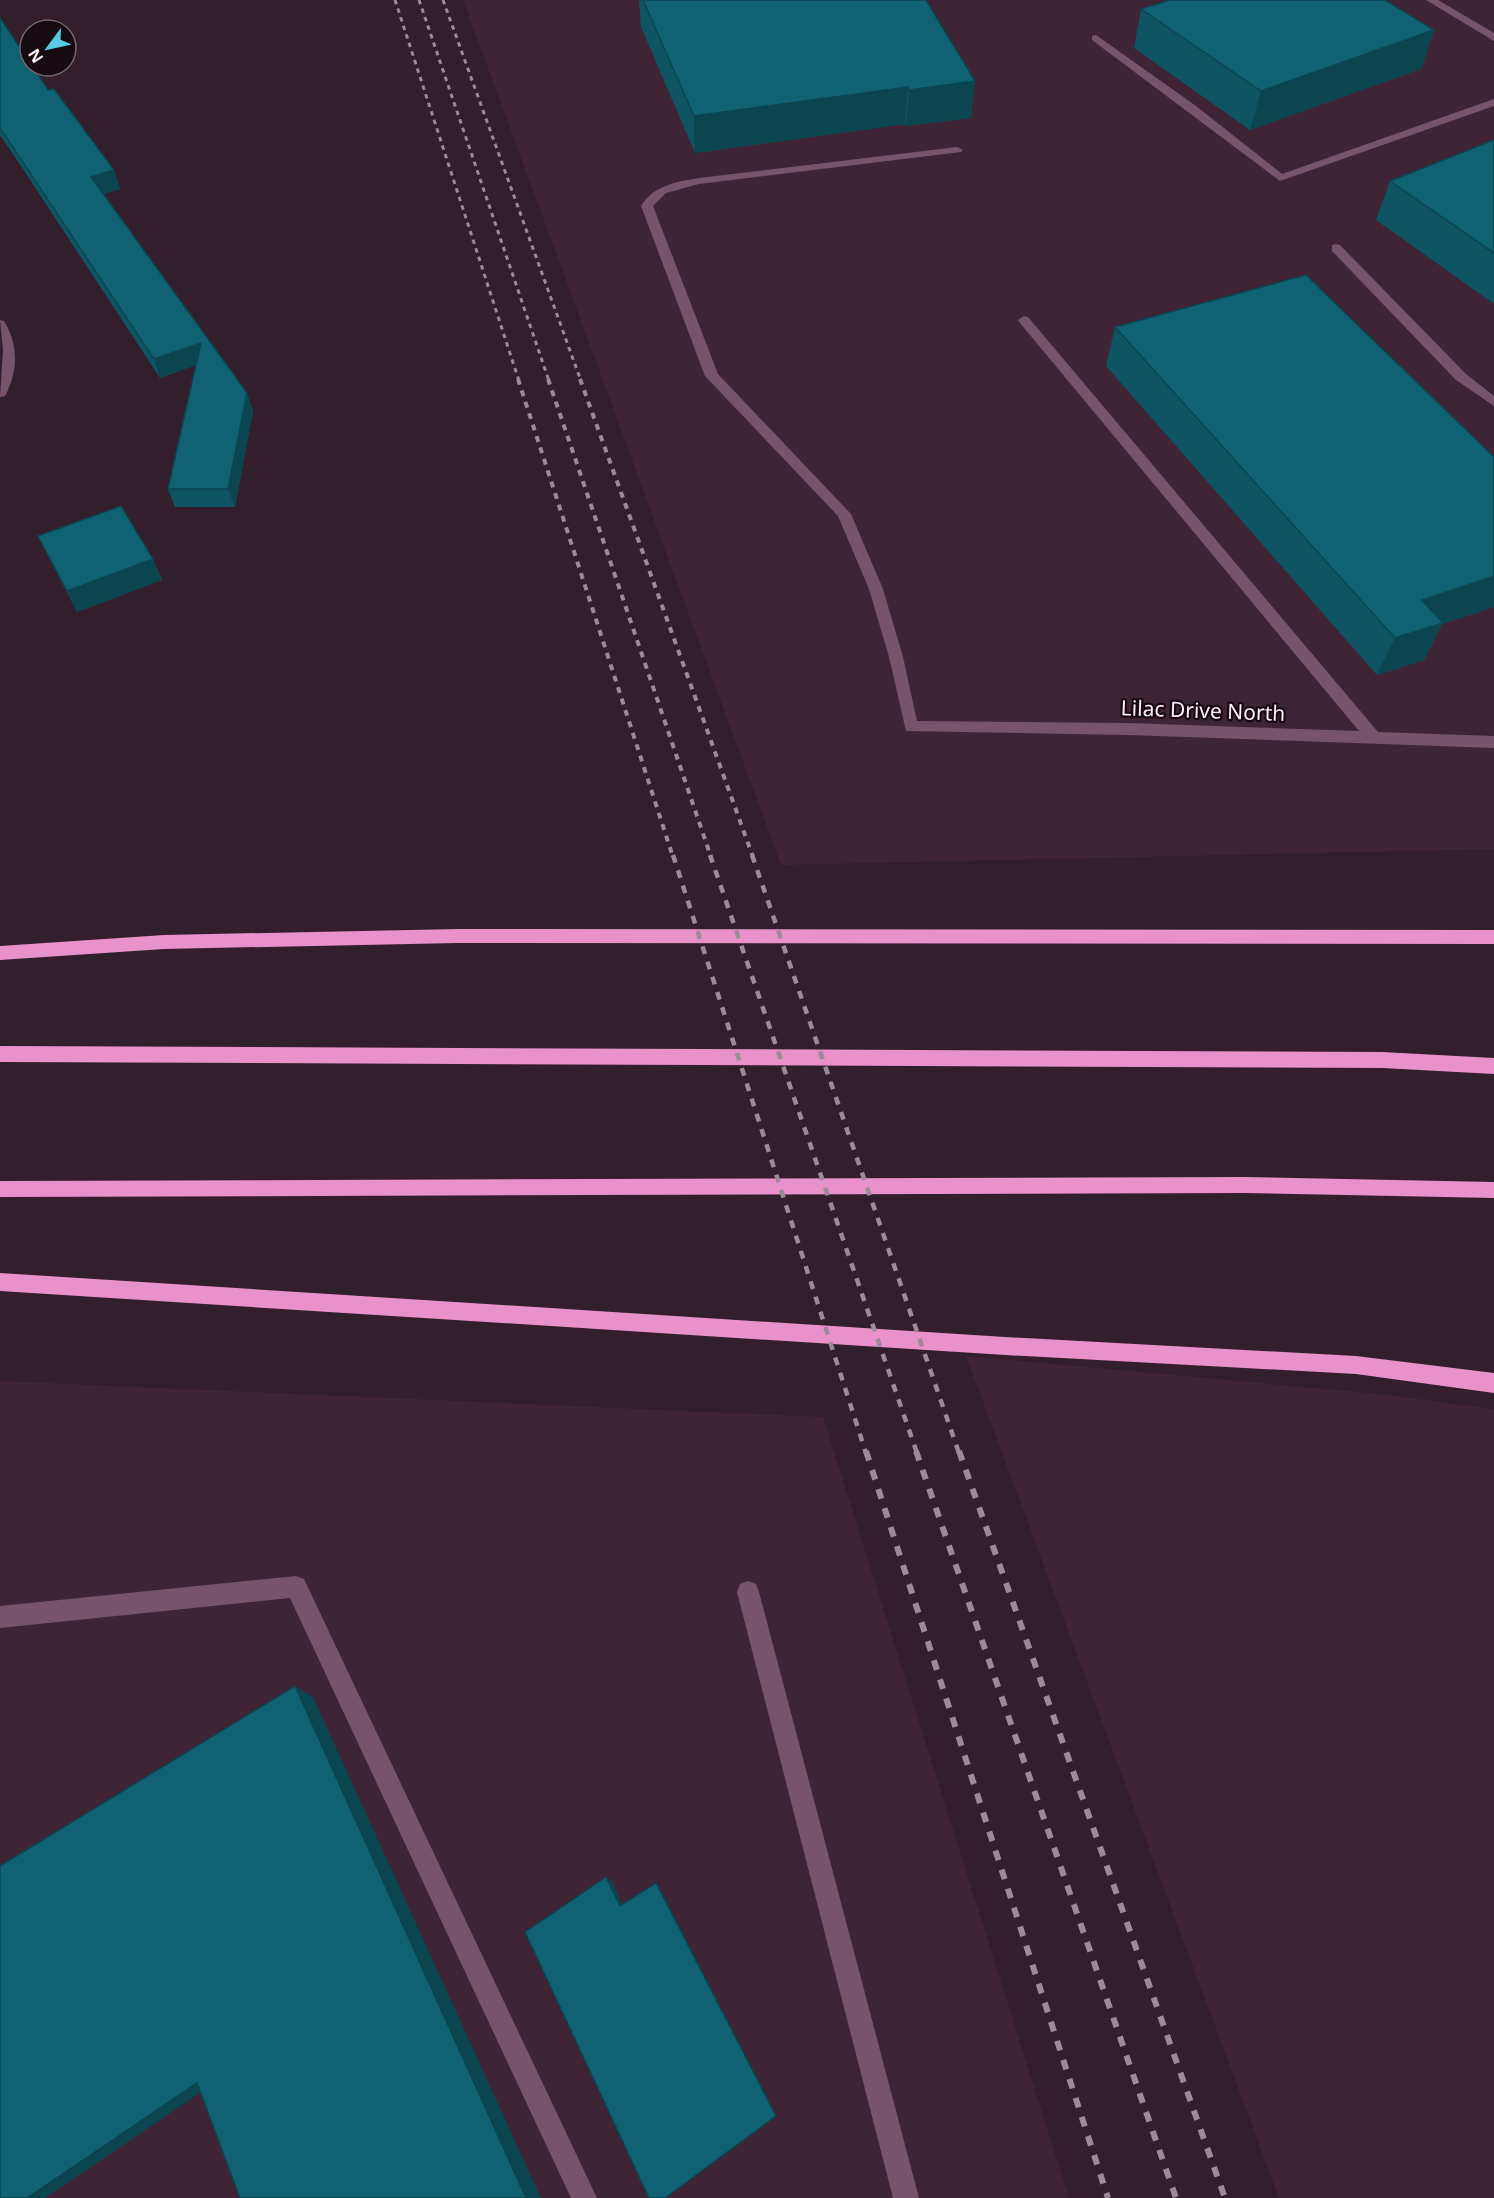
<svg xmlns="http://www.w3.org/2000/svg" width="1494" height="2198" viewBox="0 0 1494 2198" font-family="'Noto Sans',sans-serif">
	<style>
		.built { fill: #3f2436 }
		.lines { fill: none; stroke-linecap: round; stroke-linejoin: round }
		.minor { fill: #77546b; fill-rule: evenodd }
		.highway { fill: #e991cb; fill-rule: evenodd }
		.rail-far3 { stroke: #9c8a96; stroke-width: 3; stroke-dasharray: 4.5 4.5; stroke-linecap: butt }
		.rail-far2 { stroke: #9c8a96; stroke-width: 4; stroke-dasharray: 6 6; stroke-linecap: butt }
		.rail-far1 { stroke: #9c8a96; stroke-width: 4.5; stroke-dasharray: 8 8; stroke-linecap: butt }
		.rail { stroke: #9c8a96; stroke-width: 6; stroke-dasharray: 10 10; stroke-linecap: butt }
		.wall { fill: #0e5463 }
		.shaded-wall { fill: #0b4550 }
		.building { fill: #106273; stroke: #0b4550; stroke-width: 1.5 }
		.labels { text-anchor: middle; stroke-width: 4.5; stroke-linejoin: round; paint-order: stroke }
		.street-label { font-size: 21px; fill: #feeff8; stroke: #150b11 }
	</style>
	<rect width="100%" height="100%" fill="#331e2c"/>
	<path class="built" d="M463,0h1031v849l-713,16z
		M966,1356l414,38 114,15v789h-215z
		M0,1381l823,36 246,781h-1069z"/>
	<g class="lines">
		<path class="minor" d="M1426,0h12l56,33v8z
			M1096,35l100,71 86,68 212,-75v7l-214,75 -188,-141v-4z
			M957,147l6,3 -2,2 -262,32 -33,9 -13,13 65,168 133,140 32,75 20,68 14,64 211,2 231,8 -339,-408 -2,-3 6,-4 4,1 350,415 116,4v12l-366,-13 -222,-4 -17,-74 -20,-68 -31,-73 -133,-140 -64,-170c13,-21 35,-24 58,-28z
			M1336,244l4,1 126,129 28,22v10l-38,-26 -124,-129v-6z
			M0,320l4,1c15,24 14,51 1,75l-5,1 3,-47z
			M296,1576l8,3 293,619h-26l-281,-600 -290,30v-22z
			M748,1581l8,3 3,8 160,606h-26l-156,-606 3,-8z"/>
		<path class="highway" d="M458,929l1036,1v14l-1036,-1 -294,6 -164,11v-14l164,-11z
			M0,1046l1382,6 112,6v16l-112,-6 -1382,-6z
			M1245,1177l249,5v16l-249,-5 -1245,4v-16z
			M0,1273l1005,64 351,19 138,17v20l-138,-19 -351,-19 -1005,-64z"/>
		<path class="rail-far3" d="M395,0l124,381
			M419,0l130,381
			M443,0l138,381"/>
		<path class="rail-far2" d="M518,379l155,478
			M548,379l163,478
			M580,379l173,478"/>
		<path class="rail-far1" d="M673,855l193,598
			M710,855l207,598
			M752,855l207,598"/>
		<path class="rail" d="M866,1451l242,747
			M916,1451l260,747
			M959,1451l266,747"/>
	</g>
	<path class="wall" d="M639,0h287l49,81 -4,37 -65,8 -1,-2 -210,29 -54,-126z
		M1141,9l293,21 -13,39 -171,61 -116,-82z
		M0,18l48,72 66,80 6,19 -17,5 144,199 6,18 -18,96h-60l-7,-18 28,-124 -36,13 -137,-209 -23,-34z
		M1494,140v164l-118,-84 14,-39z
		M1115,327l379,130v150l-52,17 -18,36 -47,15 -271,-309z
		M38,536l115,23 9,21 -85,32z"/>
	<path class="shaded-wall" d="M1434,30l-13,39 -171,61 11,-39z
		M975,81l-4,37 -65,8 3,-36z
		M908,87l-3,37 -210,29 -1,-37z
		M114,170l6,19 -22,7 -7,-19z
		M201,343l7,18 -48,17 -6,-19z
		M247,393l6,18 -18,96 -7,-18z
		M153,559l9,21 -85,32 -10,-21z
		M1494,576v31l-52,17 -18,36 -47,15 18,-37 27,-38z
		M295,1686l18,11 228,501h-15z
		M606,1877l5,3 13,28 -4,-2z
		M656,1883l3,3 115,225 2,5z
		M222,2078l-177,120h-18l170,-115z"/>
	<path class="building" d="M643,0h283l49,81 -66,9 -1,-3 -214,29z
		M1170,0h215l49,30 -173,61 -120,-82z
		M0,18l30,45v3h2l16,24 6,-1 60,81 -23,7 156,216 -19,96h-60l33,-146 -47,16 -154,-231z
		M1494,140v113l-104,-72z
		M1306,275l188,182v119l-72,24 21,23 -48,15 -280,-311z
		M121,506l32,53 -86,32 -29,-55z
		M295,1686l231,512h-286l-43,-115 -170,115h-27v-332z
		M606,1877l14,29 36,-23 120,233 -111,82h-16l-124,-266z"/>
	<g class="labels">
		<g class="street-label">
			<text transform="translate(1203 711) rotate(2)" y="7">Lilac Drive North</text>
		</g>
	</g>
	<g transform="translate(48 48) rotate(237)"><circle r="28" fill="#150b11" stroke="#72666d" stroke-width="1.5"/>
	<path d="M0-4.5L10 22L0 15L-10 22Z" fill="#58c9e3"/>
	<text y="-9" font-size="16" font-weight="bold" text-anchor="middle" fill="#feeff8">N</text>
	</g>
</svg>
